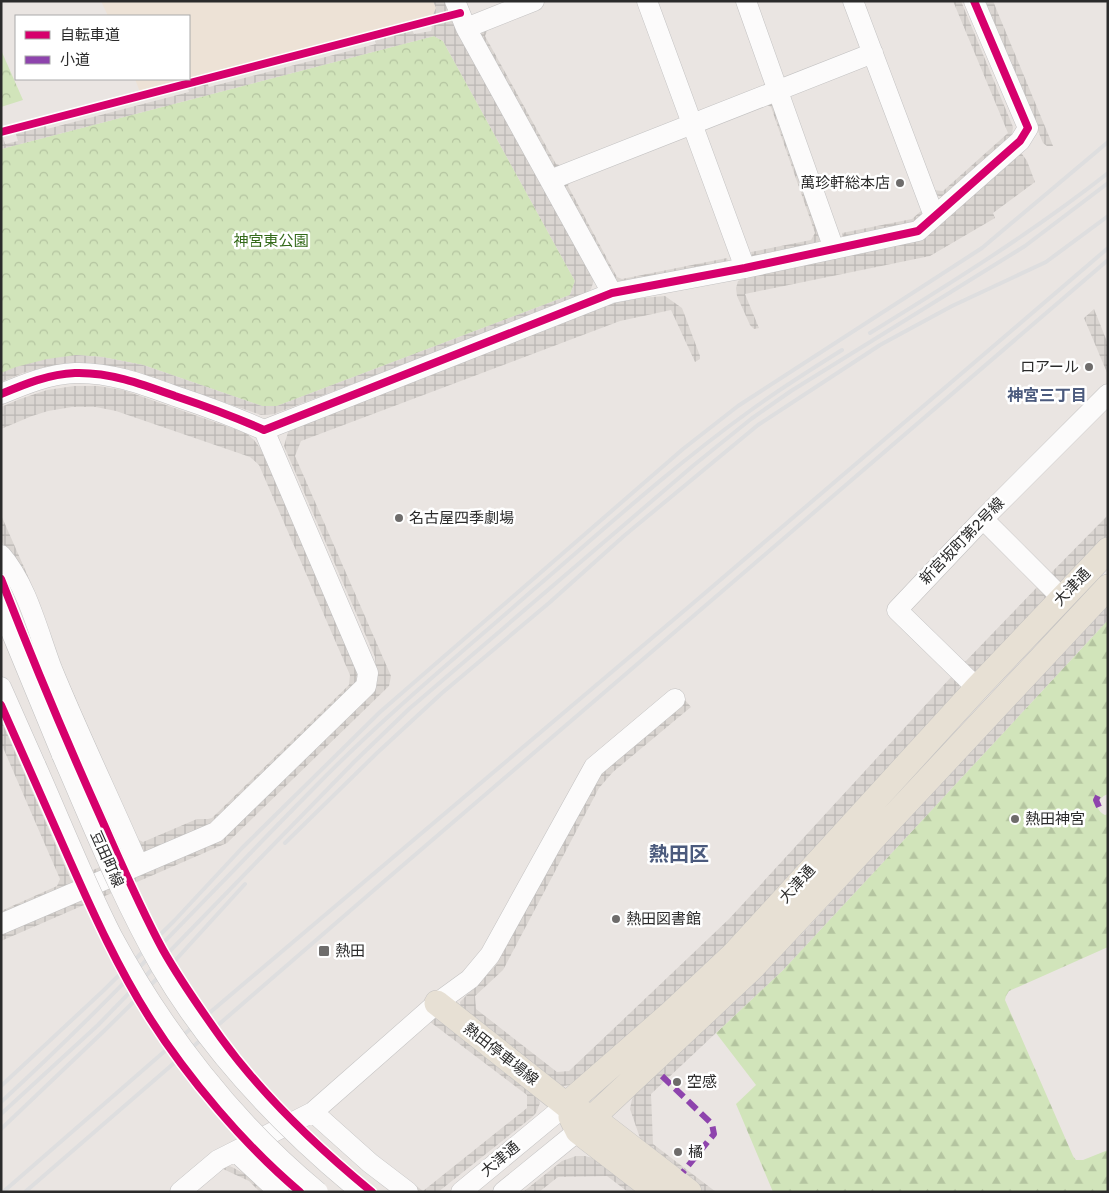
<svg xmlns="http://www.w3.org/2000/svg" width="1109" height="1193" viewBox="0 0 1109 1193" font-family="'Golos Text','Noto Sans JP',sans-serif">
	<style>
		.education { fill: #ede2d6 }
		.forest { fill: url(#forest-firs) }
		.park { fill: url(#park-crowns) }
		.plaza { fill: url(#plaza-grid); fill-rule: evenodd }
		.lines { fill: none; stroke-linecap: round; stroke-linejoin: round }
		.minor-casing { stroke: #c3c2c2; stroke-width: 21 }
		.major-casing { stroke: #c5c3c2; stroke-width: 26 }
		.minor { stroke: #fcfbfb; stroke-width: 20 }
		.major { stroke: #e7e0d4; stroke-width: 25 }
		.rail { stroke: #dededf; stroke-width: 4 }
		.minor-bridge-casing { stroke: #c3c2c2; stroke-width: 21; stroke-linecap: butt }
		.minor-bridge { stroke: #fcfbfb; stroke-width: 20 }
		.quiet { stroke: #8e44ad; stroke-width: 6; stroke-dasharray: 12 6; stroke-linecap: butt }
		.cycleway-casing { stroke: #fff; stroke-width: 11 }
		.cycleway { stroke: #d6006c; stroke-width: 8 }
		.poi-dot { fill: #6e6c6b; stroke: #fff; stroke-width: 2 }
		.labels { text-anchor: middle; stroke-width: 5; stroke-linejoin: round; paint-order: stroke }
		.poi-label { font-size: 15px; fill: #2b2b2b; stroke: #fff; text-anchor: start }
		.park-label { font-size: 15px; fill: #346a1a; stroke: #fff }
		.street-label { font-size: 15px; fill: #2b2b2b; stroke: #fff }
		.neighbourhood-label { font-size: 16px; font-weight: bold; fill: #4b5a7d; stroke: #fff }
		.district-label { font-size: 20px; font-weight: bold; fill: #4b5a7d; stroke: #fff }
	</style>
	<defs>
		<pattern id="forest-firs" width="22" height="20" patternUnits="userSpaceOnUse" patternTransform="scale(1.25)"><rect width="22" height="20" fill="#d1e4ba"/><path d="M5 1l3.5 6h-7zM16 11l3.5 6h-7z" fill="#b4c4a0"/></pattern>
		<pattern id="park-crowns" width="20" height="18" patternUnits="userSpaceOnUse" patternTransform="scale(1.25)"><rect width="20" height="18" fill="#d1e4ba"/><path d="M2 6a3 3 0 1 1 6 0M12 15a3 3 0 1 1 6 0" fill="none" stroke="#b4c4a0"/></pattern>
		<pattern id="plaza-grid" width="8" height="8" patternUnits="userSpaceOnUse" patternTransform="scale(1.25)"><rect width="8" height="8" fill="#dad5d1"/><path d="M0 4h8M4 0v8" fill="none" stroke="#bbb7b4"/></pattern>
	</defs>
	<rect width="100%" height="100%" fill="#eae5e2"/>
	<path class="education" d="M101,1h332l3,7 -4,9 -292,75 -5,-13h54v-63h-81z"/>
	<path class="forest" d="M1108,620v174c-11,4 -15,15 -3,21l3,-1v133l-99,44 -3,5 -1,4 68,156 3,4h7l25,-10v42h-335l-37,-88 20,-19 -40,-52 67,-63z"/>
	<path class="park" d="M434,36l9,5 132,240 -5,14 -293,111h-15l-119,-41 -41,-8 -26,-2 -75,18v-224z
		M1,50l22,50 -22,7z"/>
	<path class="plaza" d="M433,1h16l145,279 -3,9 -6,6 -311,119 -13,1 -132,-45 -31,-6h-24l-28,3 -23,6 -22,9v-9l15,-6 31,-8 29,-4 26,2 41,8 119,41h15l293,-111 5,-14 -132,-240 -9,-5 -433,113v-21l431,-111 4,-9zM429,24l3,3 -1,4 -17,3 -2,-4 3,-2zM375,39l1,5 -167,43 -2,-4zM188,88l1,4 -142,37 -2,-4zM15,131l3,10 -13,3 -3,-10z
		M953,1h8l52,126 -1,8 -70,62 -6,-2 -3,-5 10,1 65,-58z
		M985,1h8l60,145h-6l-4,-3z
		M488,29l-3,7 71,128 7,2 -7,4 -4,-3 -72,-131 1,-4z
		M775,103l47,135 -3,4 -67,15 -1,-5 60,-12 4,-7 -44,-126 -6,-3z
		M1018,154h4l5,7 8,21 -42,31 2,5 -65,38 -185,38 14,34 -5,1 -4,-4 -13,-29 -1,-8 2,-7 6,-3 179,-39z
		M570,179l-2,7 49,91 5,2 105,-21 1,4 -113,21 -52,-98z
		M923,207l3,4 -12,12 -71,15 -1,-5 70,-14 9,-8z
		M665,296l17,12 18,48v3l-5,3 -24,-52 -51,11 -319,120 -6,15 96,220 -2,10 -162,157 -226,98v-7l213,-93 157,-147 6,-13 -2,-24 -91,-211 4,-14 6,-7 313,-121 34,-6z
		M1094,309l14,35v31l-24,-57z
		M74,386h24l25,4 123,43 8,7 7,9 97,224v9l-145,143 -69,28 -6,-2 -116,-275 -21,-36v-25l26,59 34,91 76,174 6,3 54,-23h11l4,-1 137,-133 1,-10 -91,-210 -9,-8 -134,-46 -20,-4h-24l-24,4 -16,5 -31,13v-22l19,-8 27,-9z
		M1108,515v22l-46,47 -14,-8z
		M1041,583l7,16 -69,71 -6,2 -10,-8z
		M1108,601v19l-325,350 -132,124 2,50 63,48h-12l-57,-44 -7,-10 -10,-29 2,-10 4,-7 167,-159z
		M953,675l6,6 1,10 -219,240 -159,148 -12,6 -7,1 -7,-1 -95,-74 -1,-9 36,-37 96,-182 13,-14 80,-69 6,7 -78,65 -14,16 -96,182 -28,26 1,13 81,63 12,-1 160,-152z
		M1,720l70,160 51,-23 3,-10 3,9 -4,5 -123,56v-6l56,-25 3,-7 -59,-136z
		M434,1018l6,2 98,76 2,7 -4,10 -5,5 -93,74h-21l-93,-79 5,-6v8l42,37 52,39 104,-83v-13l-98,-74z
		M576,1156h9l12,3 43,33h-12l-21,-16 -49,1 -19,15h-16l39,-31z
		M226,1165l6,2 20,11 15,14h-7l-11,-11 -28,-13z"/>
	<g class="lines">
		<g class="minor-casing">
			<path id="minor" d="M455,1l11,27 146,265
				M647,1l98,267
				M746,1l88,248
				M853,1l81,215
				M466,28l68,-27
				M550,180l323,-127
				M1,394c24,-10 48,-20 74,-21 35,-1 67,11 100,23 30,10 60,21 89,34l348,-137 133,-25 173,-37 102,-90 8,-13 -54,-127
				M983,519l79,79
				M1,555c26,30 37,77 51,114 27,66 58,130 86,195
				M1,607l61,148
				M1,687l35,79
				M977,688l-80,-78 86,-91 125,-125
				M1,924l215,-92 150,-146 2,-13 -104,-243
				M313,1112l57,51 38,29
				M236,1152l43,40
				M180,1192l38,-32 95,-48 124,-109 33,-24 20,-24 104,-188 81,-68
				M461,1192l105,-87
				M503,1192l75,-61"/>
		</g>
		<g class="major-casing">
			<path id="major" d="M437,1003l129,102 27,13 96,74
				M566,1105l103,-90 66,-62 242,-265 131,-138
				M571,1117l7,14 79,61
				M578,1131l173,-162 357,-382"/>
		</g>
		<use href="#minor" class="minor"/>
		<use href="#major" class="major"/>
		<path class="rail" d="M870,333c81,-50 163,-101 238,-160
			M285,843l92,-90 65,-60 107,-90 76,-68 133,-110 122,-80 72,-39 94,-44 62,-46
			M1,1086l102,-95 71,-70 68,-73 138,-136 303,-263 55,-43 244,-158 126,-106
			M1,1102c109,-100 209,-209 313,-314 69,-71 145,-133 219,-198 70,-60 139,-123 214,-177 31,-23 63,-43 95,-63
			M1,1114l97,-89 256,-263 55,-53 285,-244 57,-46 40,-28 234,-145 83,-63
			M1,1129l104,-99 66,-65 74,-81
			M3,1192l178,-155 517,-438 410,-351
			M25,1192c359,-313 723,-621 1083,-932"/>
		<g class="minor-bridge-casing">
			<path id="minor-bridge" d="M62,755c31,71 60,144 99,212 51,87 122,161 200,225
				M36,766c25,56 48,115 76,170 51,95 122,187 206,256"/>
		</g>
		<use href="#minor-bridge" class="minor-bridge"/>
		<path class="quiet" d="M1098,796l-2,4 3,7
			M662,1076l50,48 2,10 -31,38"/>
		<g class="cycleway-casing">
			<path id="cycleway" d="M1,132l459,-119
				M1,394c24,-10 48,-20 74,-21 35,-1 67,11 100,23 30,10 60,21 89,34l348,-137 133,-25 173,-37 102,-90 8,-13 -54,-127
				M1,579c30,77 62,154 96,230 21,47 41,95 66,141 17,30 38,60 58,88 42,58 96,109 151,154
				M1,705c23,53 46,105 69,156 24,54 48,107 79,156 38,60 96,129 151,175"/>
		</g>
		<use href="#cycleway" class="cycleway"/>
	</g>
	<g class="poi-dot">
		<circle cx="900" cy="183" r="5"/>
		<circle cx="1089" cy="367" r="5"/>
		<circle cx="399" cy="518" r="5"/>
		<circle cx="1015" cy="819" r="5"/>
		<circle cx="616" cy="919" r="5"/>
		<rect x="318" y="945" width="12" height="12" rx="2.5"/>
		<circle cx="677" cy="1082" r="5"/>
		<circle cx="678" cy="1152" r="5"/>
	</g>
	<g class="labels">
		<g class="poi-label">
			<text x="890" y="188" text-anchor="end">萬珍軒総本店</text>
			<text x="1079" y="372" text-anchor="end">ロアール</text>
			<text x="409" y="523">名古屋四季劇場</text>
			<text x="1025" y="824">熱田神宮</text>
			<text x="626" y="924">熱田図書館</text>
			<text x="335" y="956">熱田</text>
			<text x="687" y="1087">空感</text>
			<text x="688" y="1157">橘</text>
		</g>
		<g class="park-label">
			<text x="271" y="246">神宮東公園</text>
		</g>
		<g class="street-label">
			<text transform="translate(962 541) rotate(-46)" y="5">新宮坂町第2号線</text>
			<text transform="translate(1072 587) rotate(-46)" y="5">大津通</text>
			<text transform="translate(107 859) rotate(66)" y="5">豆田町線</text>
			<text transform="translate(797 884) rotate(-48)" y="5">大津通</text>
			<text transform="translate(501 1054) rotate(38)" y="5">熱田停車場線</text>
			<text transform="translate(500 1159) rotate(-40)" y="5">大津通</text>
		</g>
		<g class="neighbourhood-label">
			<text x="1047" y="401">神宮三丁目</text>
		</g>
		<g class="district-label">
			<text x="679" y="861">熱田区</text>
		</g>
	</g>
	<rect width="1109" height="1193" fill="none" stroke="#2b2b2b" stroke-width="5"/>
	<rect x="15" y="15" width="175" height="65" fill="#ffffff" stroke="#aaaaaa"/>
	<rect x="25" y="31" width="25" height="8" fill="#d6006c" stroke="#aaaaaa"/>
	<text x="60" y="40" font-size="15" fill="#2b2b2b">自転車道</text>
	<rect x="25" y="56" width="25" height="8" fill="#8e44ad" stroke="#aaaaaa"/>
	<text x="60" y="65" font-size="15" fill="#2b2b2b">小道</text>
</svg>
